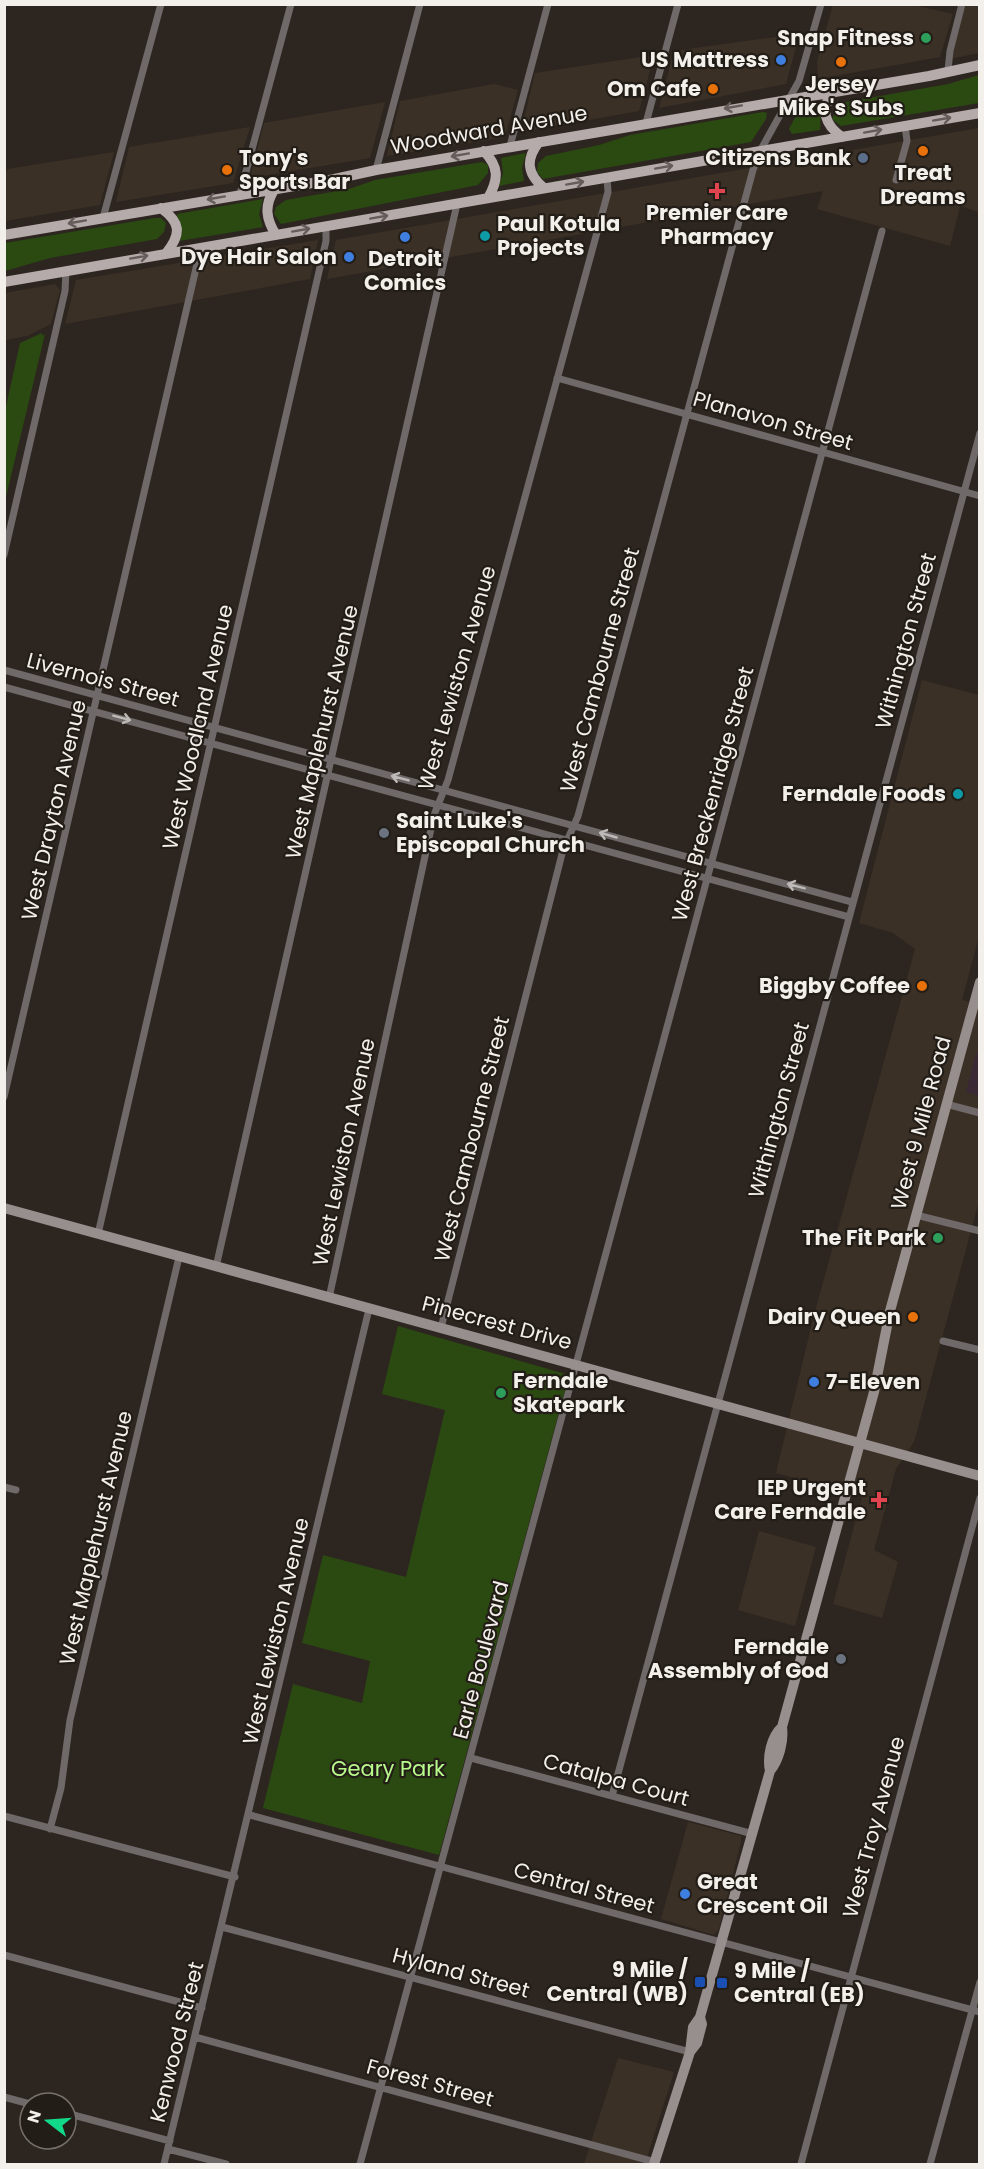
<svg xmlns="http://www.w3.org/2000/svg" width="984" height="2169" viewBox="0 0 984 2169" font-family="Poppins,sans-serif">
	<style>
		.built { fill: #3b3026 }
		.industrial { fill: #3a2934 }
		.green { fill: #2b4a11 }
		.lines { fill: none; stroke-linecap: round; stroke-linejoin: round }
		.street { stroke: #6f6a69; stroke-width: 7 }
		.secondary { stroke: #978f8e; stroke-width: 10 }
		.primary { stroke: #b6abab; stroke-width: 10 }
		.oneway { stroke: #655d5a }
		.oneway2 { stroke: #bebab7 }
		.leisure-dot { fill: #2e9e5b; stroke: #231d17; stroke-width: 2 }
		.shop-dot { fill: #3f7fe0; stroke: #231d17; stroke-width: 2 }
		.food-dot { fill: #e8710a; stroke: #231d17; stroke-width: 2 }
		.service-dot { fill: #5c6f8a; stroke: #231d17; stroke-width: 2 }
		.health-dot { fill: #e0444e; stroke: #231d17; stroke-width: 2 }
		.culture-dot { fill: #0f9aa8; stroke: #231d17; stroke-width: 2 }
		.worship-dot { fill: #6b7280; stroke: #231d17; stroke-width: 2 }
		.transit-dot { fill: #1a4fb4; stroke: #231d17; stroke-width: 2 }
		.labels { text-anchor: middle; stroke-width: 4.5; stroke-linejoin: round; paint-order: stroke }
		.poi-label { font-size: 21px; font-weight: bold; fill: #f3efeb; stroke: #231d17; text-anchor: end }
		.street-label { font-size: 21px; fill: #f3efeb; stroke: #231d17 }
		.park-label { font-size: 21px; fill: #b8fa8b; stroke: #231d17 }
	</style>
	<rect width="100%" height="100%" fill="#2d2620"/>
	<path class="built" d="M833,4l80,1 40,9 -13,43 -122,22 -1,-17z
		M967,5h12v48l-29,6 9,-45z
		M783,36l15,4 -12,44 -127,24 15,-57z
		M654,55l-15,56 -118,21 14,-59z
		M494,84l24,6 -11,40 -6,8 -114,18 13,-55z
		M385,102l-15,56 -120,20 14,-55z
		M250,127l-17,56 -117,19 13,-55z
		M979,128v84l-19,-6 -10,40 -133,-37 6,-18 -496,88 9,-39z
		M114,152l-14,53 -95,16v-42l2,-10z
		M318,240l-8,39 -245,45 11,-44z
		M55,284l5,6 -9,34 -24,12 -22,4v-47z
		M922,680l57,15v241l-17,64 17,4v197l-65,241 -18,27 -22,81 24,12 -16,56 -49,-14 29,-107 -86,-24 38,-158 101,-366 -22,-16 -34,-10z
		M759,1531l57,16 -21,79 -57,-16z
		M688,1822l53,14v6l-22,87 -5,6 -53,-16z
		M618,2058l56,14 -29,92h-61z"/>
	<path class="industrial" d="M976,1053l3,1v42l-13,-4z"/>
	<path class="green" d="M979,75v28l-138,23 -9,-7 5,-11 9,-6 102,-18z
		M817,102l4,4 -1,24 -28,4 -3,-5 10,-19 5,-2v-4z
		M763,112l4,1 -1,6 -15,23 -208,37 -6,-7 1,-9 8,-7 53,-11 31,-10z
		M526,153l-4,15 2,13 -25,5 4,-13 -2,-15z
		M482,162l6,3v8l-10,12 -197,39 -7,-10 2,-7 10,-7 63,-11 26,-9z
		M263,199l-4,15 4,13 -84,14 -2,-27z
		M155,218h6l5,5 -2,9 -7,7 -107,19 -45,13v-28z
		M42,333v3l3,-2 -40,167v-90l15,-68z
		M398,1326l171,49 -130,480 -176,-47 30,-124 69,19 8,-42 -68,-18 21,-88 83,22 39,-167 -63,-16z"/>
	<g class="lines">
		<path class="street" d="M948,70l2,-19 12,-47
			M646,123l32,-119
			M510,146l38,-142
			M376,170l44,-166
			M896,180l11,-39 -2,-16
			M240,194l51,-190
			M103,218l58,-214
			M557,378l423,118
			M4,555l61,-264 1,-20
			M4,670l848,232
			M4,687l845,230
			M4,1097l193,-833v-15
			M946,1104l34,9
			M916,1215l64,16
			M98,1234l228,-993v-15
			M216,1267l241,-1063
			M329,1298l105,-483 14,-35 160,-588 -1,-15
			M441,1328l122,-478 15,-34 175,-646 7,-19 39,-70 22,-77
			M943,1341l37,9
			M4,1487l12,3
			M471,1758l282,76
			M612,1796l368,-1363
			M250,1815l730,197
			M4,1816l231,61
			M50,1829l11,-41 9,-68 109,-463
			M222,1927l468,125
			M4,1955l198,53
			M195,2037l460,125
			M4,2097l26,7
			M66,2113l104,28
			M168,2149l58,15
			M164,2164l205,-855
			M360,2164l522,-1933
			M801,2164l179,-666
			M930,2164l50,-182"/>
		<path class="secondary" d="M4,1208l976,268
			M770,1771c-3,-14 1,-34 12,-44
			M690,2052l3,-25 7,-10
			M654,2164l36,-112 7,-9 5,-19 -2,-7 70,-246c9,-11 14,-30 12,-44l92,-335 16,-81 90,-329"/>
		<path class="primary" d="M832,93c-12,17 -7,32 10,44
			M539,142c-14,18 -12,32 5,46
			M484,151c15,16 15,28 4,47
			M274,190c-10,16 -8,29 2,45
			M161,208c19,14 21,25 6,44
			M4,235l326,-55 46,-10 553,-94 51,-11
			M4,282l976,-169"/>
	</g>
	<defs><path id="oneway-shaft" d="M-6 0H5M1.5-3L5.5 0L1.5 3" fill="none" stroke-width="1.6" stroke-linecap="round" stroke-linejoin="round" transform="scale(1.5)"/></defs>
	<g class="oneway">
		<use href="#oneway-shaft" transform="translate(733 107) rotate(170)"/>
		<use href="#oneway-shaft" transform="translate(942 119) rotate(-10)"/>
		<use href="#oneway-shaft" transform="translate(873 131) rotate(-10)"/>
		<use href="#oneway-shaft" transform="translate(460 155) rotate(170)"/>
		<use href="#oneway-shaft" transform="translate(664 167) rotate(-10)"/>
		<use href="#oneway-shaft" transform="translate(575 183) rotate(-10)"/>
		<use href="#oneway-shaft" transform="translate(216 198) rotate(170)"/>
		<use href="#oneway-shaft" transform="translate(379 217) rotate(-10)"/>
		<use href="#oneway-shaft" transform="translate(77 222) rotate(170)"/>
		<use href="#oneway-shaft" transform="translate(301 230) rotate(-10)"/>
		<use href="#oneway-shaft" transform="translate(139 257) rotate(-10)"/>
	</g>
	<g class="oneway2">
		<use href="#oneway-shaft" transform="translate(122 718) rotate(15)"/>
		<use href="#oneway-shaft" transform="translate(400 778) rotate(-165)"/>
		<use href="#oneway-shaft" transform="translate(608 835) rotate(-164)"/>
		<use href="#oneway-shaft" transform="translate(796 886) rotate(-165)"/>
	</g>
	<g class="leisure-dot">
		<circle cx="926" cy="38" r="6"/>
		<circle cx="938" cy="1238" r="6"/>
		<circle cx="501" cy="1393" r="6"/>
	</g>
	<g class="shop-dot">
		<circle cx="781" cy="60" r="6"/>
		<circle cx="405" cy="237" r="6"/>
		<circle cx="349" cy="257" r="6"/>
		<circle cx="814" cy="1382" r="6"/>
		<circle cx="685" cy="1894" r="6"/>
	</g>
	<g class="food-dot">
		<circle cx="841" cy="62" r="6"/>
		<circle cx="713" cy="89" r="6"/>
		<circle cx="923" cy="151" r="6"/>
		<circle cx="227" cy="170" r="6"/>
		<circle cx="922" cy="986" r="6"/>
		<circle cx="913" cy="1317" r="6"/>
	</g>
	<circle class="service-dot" cx="863" cy="158" r="6"/>
	<g class="health-dot">
		<path d="M714 182h6v6h6v6h-6v6h-6v-6h-6v-6h6z"/>
		<path d="M876 1491h6v6h6v6h-6v6h-6v-6h-6v-6h6z"/>
	</g>
	<g class="culture-dot">
		<circle cx="485" cy="236" r="6"/>
		<circle cx="958" cy="794" r="6"/>
	</g>
	<g class="worship-dot">
		<circle cx="384" cy="833" r="6"/>
		<circle cx="841" cy="1659" r="6"/>
	</g>
	<g class="transit-dot">
		<rect x="694" y="1976" width="12" height="12" rx="3"/>
		<rect x="716" y="1977" width="12" height="12" rx="3"/>
	</g>
	<g class="labels">
		<g class="poi-label">
			<text x="914" y="45">Snap Fitness</text>
			<text x="769" y="67">US Mattress</text>
			<text x="841" y="91" text-anchor="middle">Jersey<tspan x="841" dy="24">Mike's Subs</tspan></text>
			<text x="701" y="96">Om Cafe</text>
			<text x="239" y="165" text-anchor="start">Tony's<tspan x="239" dy="24">Sports Bar</tspan></text>
			<text x="851" y="165">Citizens Bank</text>
			<text x="923" y="180" text-anchor="middle">Treat<tspan x="923" dy="24">Dreams</tspan></text>
			<text x="717" y="220" text-anchor="middle">Premier Care<tspan x="717" dy="24">Pharmacy</tspan></text>
			<text x="497" y="231" text-anchor="start">Paul Kotula<tspan x="497" dy="24">Projects</tspan></text>
			<text x="337" y="264">Dye Hair Salon</text>
			<text x="405" y="266" text-anchor="middle">Detroit<tspan x="405" dy="24">Comics</tspan></text>
			<text x="946" y="801">Ferndale Foods</text>
			<text x="396" y="828" text-anchor="start">Saint Luke's<tspan x="396" dy="24">Episcopal Church</tspan></text>
			<text x="910" y="993">Biggby Coffee</text>
			<text x="926" y="1245">The Fit Park</text>
			<text x="901" y="1324">Dairy Queen</text>
			<text x="513" y="1388" text-anchor="start">Ferndale<tspan x="513" dy="24">Skatepark</tspan></text>
			<text x="826" y="1389" text-anchor="start">7-Eleven</text>
			<text x="866" y="1495">IEP Urgent<tspan x="866" dy="24">Care Ferndale</tspan></text>
			<text x="829" y="1654">Ferndale<tspan x="829" dy="24">Assembly of God</tspan></text>
			<text x="697" y="1889" text-anchor="start">Great<tspan x="697" dy="24">Crescent Oil</tspan></text>
			<text x="688" y="1977">9 Mile /<tspan x="688" dy="24">Central (WB)</tspan></text>
			<text x="734" y="1978" text-anchor="start">9 Mile /<tspan x="734" dy="24">Central (EB)</tspan></text>
		</g>
		<g class="street-label">
			<text transform="translate(489 130) rotate(-10)" y="7">Woodward Avenue</text>
			<text transform="translate(773 421) rotate(16)" y="7">Planavon Street</text>
			<text transform="translate(906 641) rotate(-75)" y="7">Withington Street</text>
			<text transform="translate(600 670) rotate(-75)" y="7">West Cambourne Street</text>
			<text transform="translate(457 678) rotate(-74)" y="7">West Lewiston Avenue</text>
			<text transform="translate(103 680) rotate(15)" y="7">Livernois Street</text>
			<text transform="translate(198 727) rotate(-77)" y="7">West Woodland Avenue</text>
			<text transform="translate(322 732) rotate(-77)" y="7">West Maplehurst Avenue</text>
			<text transform="translate(713 794) rotate(-75)" y="7">West Breckenridge Street</text>
			<text transform="translate(54 810) rotate(-77)" y="7">West Drayton Avenue</text>
			<text transform="translate(779 1110) rotate(-75)" y="7">Withington Street</text>
			<text transform="translate(921 1123) rotate(-75)" y="7">West 9 Mile Road</text>
			<text transform="translate(472 1139) rotate(-76)" y="7">West Cambourne Street</text>
			<text transform="translate(344 1152) rotate(-78)" y="7">West Lewiston Avenue</text>
			<text transform="translate(497 1323) rotate(15)" y="7">Pinecrest Drive</text>
			<text transform="translate(96 1538) rotate(-77)" y="7">West Maplehurst Avenue</text>
			<text transform="translate(276 1631) rotate(-77)" y="7">West Lewiston Avenue</text>
			<text transform="translate(481 1660) rotate(-75)" y="7">Earle Boulevard</text>
			<text transform="translate(616 1780) rotate(15)" y="7">Catalpa Court</text>
			<text transform="translate(874 1827) rotate(-75)" y="7">West Troy Avenue</text>
			<text transform="translate(584 1888) rotate(15)" y="7">Central Street</text>
			<text transform="translate(461 1973) rotate(15)" y="7">Hyland Street</text>
			<text transform="translate(177 2042) rotate(-76)" y="7">Kenwood Street</text>
			<text transform="translate(430 2083) rotate(15)" y="7">Forest Street</text>
		</g>
		<g class="park-label">
			<text x="388" y="1776">Geary Park</text>
		</g>
	</g>
	<rect width="984" height="2169" fill="none" stroke="#f3efeb" stroke-width="12"/>
	<g transform="translate(48 2121) rotate(287)"><circle r="28" fill="#231d17" stroke="#76716c" stroke-width="1.5"/>
	<path d="M0-4.5L10 22L0 15L-10 22Z" fill="#12d98a"/>
	<text y="-9" font-size="16" font-weight="bold" text-anchor="middle" fill="#f3efeb">N</text>
	</g>
</svg>
